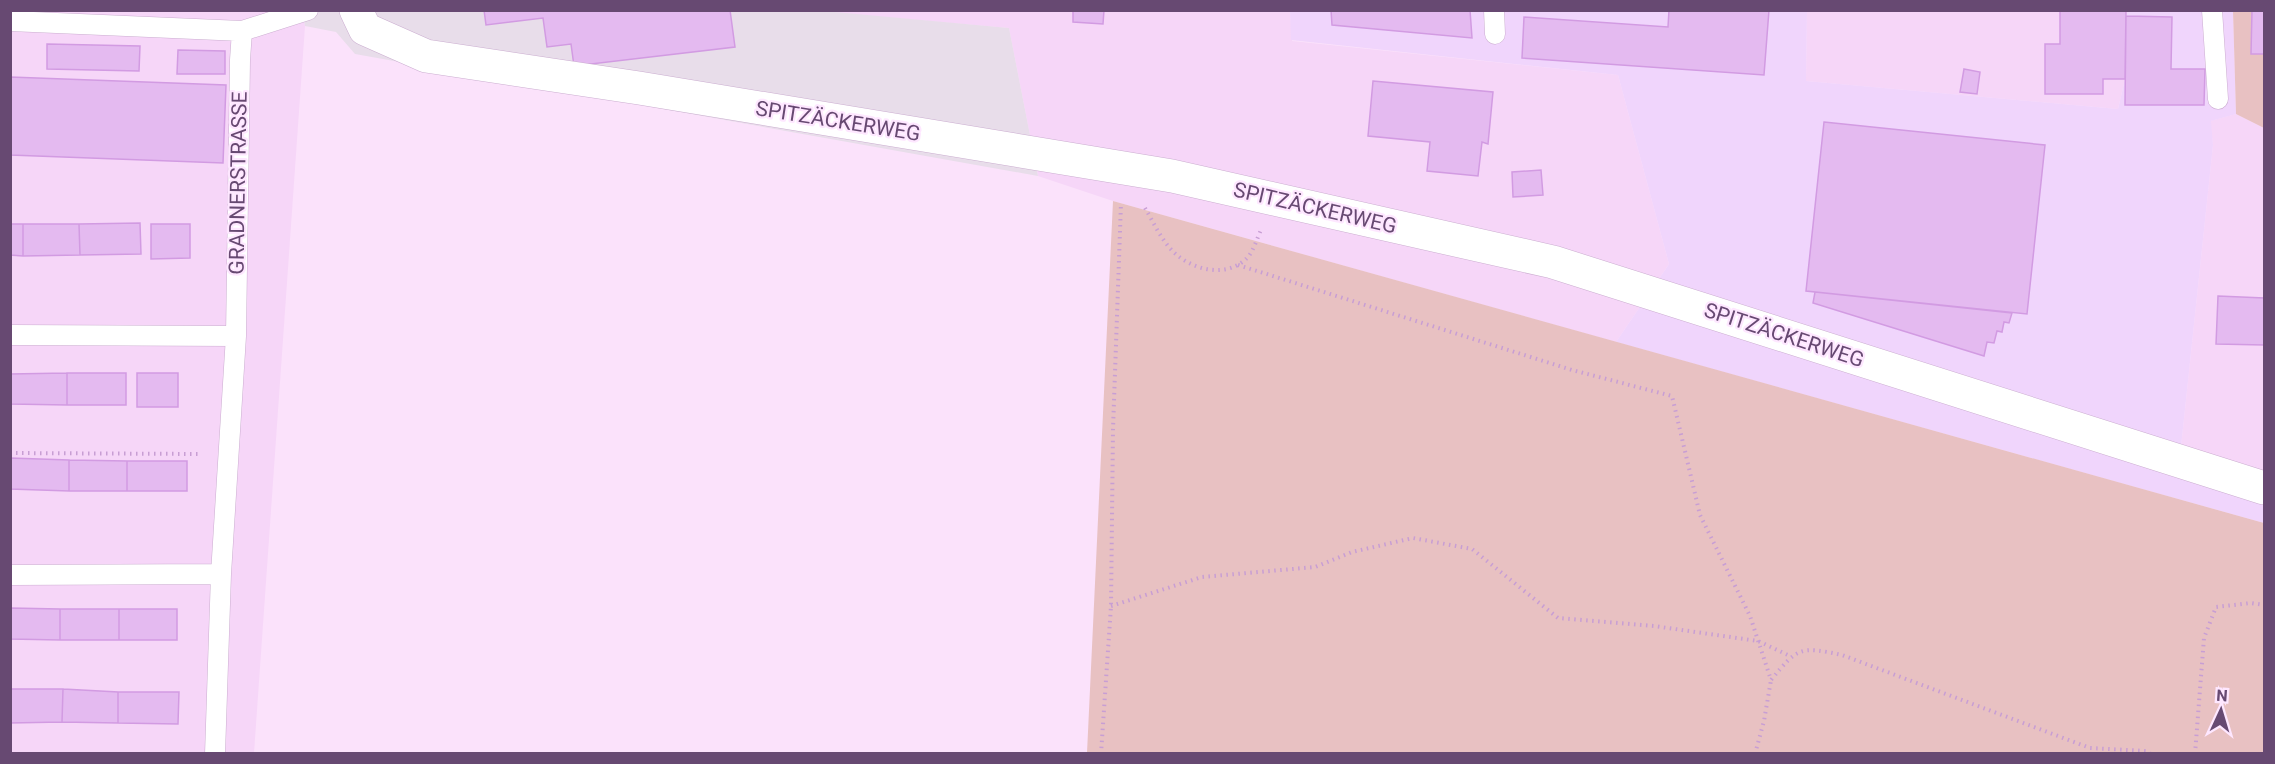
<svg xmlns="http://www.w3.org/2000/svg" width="2275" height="764" viewBox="0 0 2275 764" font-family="Roboto,sans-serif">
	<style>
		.residential { fill: #f6d6f8 }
		.commercial { fill: #f0d5fc }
		.industrial { fill: #e8ddea }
		.green { fill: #e8c1c2 }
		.building { fill: #e4baf0; stroke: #d29be2; stroke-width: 1.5 }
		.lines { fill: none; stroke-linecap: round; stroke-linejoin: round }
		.lane-casing { stroke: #cbaed0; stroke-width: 21 }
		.street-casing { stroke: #cbaed0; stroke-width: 34 }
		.path { stroke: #c89ed4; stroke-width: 4; stroke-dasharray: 1.5 4.5; stroke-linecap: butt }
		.lane { stroke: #fff; stroke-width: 20 }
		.street { stroke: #fff; stroke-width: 33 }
		.labels { text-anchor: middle; stroke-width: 4.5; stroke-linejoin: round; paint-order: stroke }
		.street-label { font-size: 21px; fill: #674972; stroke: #fee7ff }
	</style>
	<rect width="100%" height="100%" fill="#fbe2fb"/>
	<path class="residential" d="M10,11h292l3,15 -51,727h-243z
		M813,11h477l2,30 326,34 51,189 -53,78 -503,-141 -75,-25 -29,-148z
		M1807,11h320l-2,68 -7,30 -312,-28z
		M2236,114l28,14v347l-83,-28 32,-302 -3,-24z"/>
	<path class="commercial" d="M1290,11h517l-1,70 312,28 7,-30 2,-68h106l3,103 -25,7 2,24 -32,302 83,28v48l-648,-181 53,-78 -51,-189 -327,-35z"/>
	<path class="industrial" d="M813,10l196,18 29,148 -683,-122 -19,-22 -31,-6 -3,-15z"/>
	<path class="green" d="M2233,11h31v117l-28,-14z
		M1113,201l1151,322v230h-1177z"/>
	<path class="building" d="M484,10h246l5,37 -161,19 -3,-22 -24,3 -4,-29 -57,7z
		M1073,10h31l-1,14 -30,-2z
		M1331,10h139l2,28 -140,-13z
		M1669,10h100l-5,65 -242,-17 2,-41 144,10z
		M2060,10h66l-1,69h-22v15h-58v-50h15z
		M2252,10h12v44h-13z
		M2126,16l46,1 -1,52h34l-1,36h-79z
		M47,44l93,2 -1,25 -92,-2z
		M178,50l47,1v23h-48z
		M1964,69l16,3 -3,22 -17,-2z
		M10,77l216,8 -3,78 -213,-8z
		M1373,81l120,11 -5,52 -6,-2 -4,34 -51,-5 3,-29 -62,-6z
		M1824,122l221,23 -18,169 -221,-23z
		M1541,170l2,25 -30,2 -1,-25z
		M140,223l1,31 -61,1 -1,-31z
		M10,224h13v32l-13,-1z
		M23,224h56l1,31 -57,1z
		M151,224h39v34l-39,1z
		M1815,292l197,21 -3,10 -5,-1 -2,10 -5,-1 -3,12 -7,-1 -3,14 -171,-53z
		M2218,296l46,2v47l-48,-1z
		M67,373v32l-57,-1v-30z
		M67,373h59v32h-59z
		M137,373h41v34h-41z
		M10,458l59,2v31l-59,-2z
		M69,460l58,1v30h-58z
		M127,461h60v30h-60z
		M10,608l50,1v31l-50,-1z
		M60,609h59v31h-59z
		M119,609h58v31h-58z
		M10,689h53l-1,33 -52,1z
		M63,689l55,3v31l-56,-1z
		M118,692h61l-1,32 -60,-1z"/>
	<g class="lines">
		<g class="lane-casing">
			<path id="lane" d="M1494,10l1,24
				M2212,10l6,89
				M10,21l232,10
				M10,335l226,1
				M10,575l211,-1
				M215,754l6,-180 15,-238 4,-276 2,-29 66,-21"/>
		</g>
		<g class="street-casing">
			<path id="street" d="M356,10l9,19 61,27 213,32 533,88 381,86 711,226"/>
		</g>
		<path class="path" d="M1145,208c9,15 18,36 32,47 19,16 50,22 69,4 7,-6 11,-21 15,-29
			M1238,265l334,105 100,26 28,119 50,101 21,64c27,-33 29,-34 71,-25l248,93 56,3 5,3
			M10,453l191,1
			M1111,606l91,-29 113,-10 37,-15 61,-14 59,11 86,69 96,8 104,15 32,15
			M1101,754l10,-148 2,-177 8,-226
			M1755,754l9,-33 7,-41
			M2195,754l9,-116 12,-31 35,-4 13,2"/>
		<use href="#lane" class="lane"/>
		<use href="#street" class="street"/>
	</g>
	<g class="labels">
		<g class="street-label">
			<text transform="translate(838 121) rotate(9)" y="7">SPITZÄCKERWEG</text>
			<text transform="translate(238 183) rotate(-89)" y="7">GRADNERSTRASSE</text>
			<text transform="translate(1315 208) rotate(13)" y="7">SPITZÄCKERWEG</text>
			<text transform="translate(1784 335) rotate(18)" y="7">SPITZÄCKERWEG</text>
		</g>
	</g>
	<rect width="2275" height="764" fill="none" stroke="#674972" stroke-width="24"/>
	<g transform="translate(2221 710) rotate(4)" stroke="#fee7ff" stroke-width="4.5" paint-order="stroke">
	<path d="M0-4.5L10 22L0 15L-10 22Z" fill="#674972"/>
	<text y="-9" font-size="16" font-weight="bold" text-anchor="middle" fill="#674972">N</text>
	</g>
</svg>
